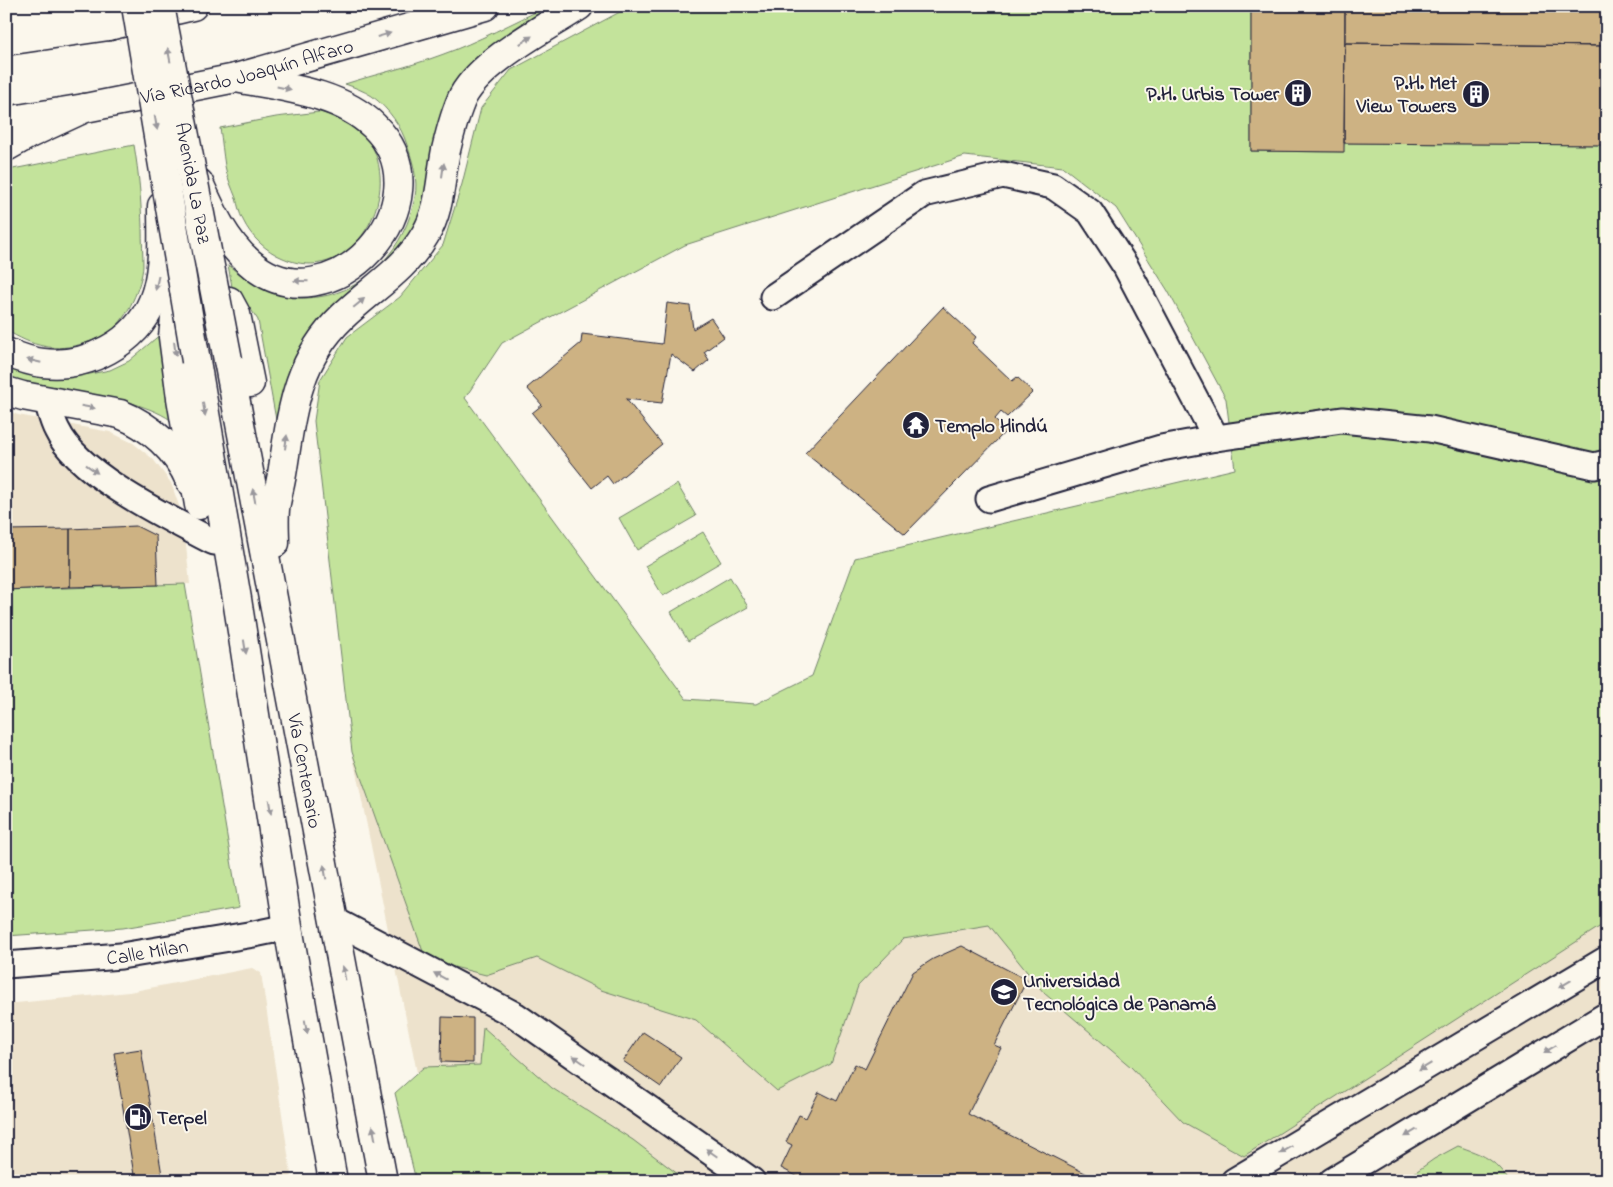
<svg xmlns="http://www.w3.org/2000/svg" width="1613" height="1187" viewBox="0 0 1613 1187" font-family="'Indie Flower',sans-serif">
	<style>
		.built { fill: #ede2cc }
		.green { fill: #c3e39b; stroke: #72826b; fill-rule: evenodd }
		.building { fill: #cdb283; stroke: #22223b }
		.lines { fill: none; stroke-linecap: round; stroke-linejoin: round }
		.minor-casing { stroke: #22223b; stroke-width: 29 }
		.major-casing { stroke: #22223b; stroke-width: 31 }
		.highway-casing { stroke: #22223b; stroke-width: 31 }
		.minor { stroke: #fbf7ec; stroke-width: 25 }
		.major { stroke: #fbf7ec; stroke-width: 28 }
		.highway { stroke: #fbf7ec; stroke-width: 28 }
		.highway-bridge-casing { stroke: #22223b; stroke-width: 31; stroke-linecap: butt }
		.highway-bridge { stroke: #fbf7ec; stroke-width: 28 }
		.oneway { fill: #99979c }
		.labels { text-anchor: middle; stroke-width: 4; stroke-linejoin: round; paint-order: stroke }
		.street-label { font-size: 20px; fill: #22223b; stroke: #fbf7ec }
		.poi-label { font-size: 20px; font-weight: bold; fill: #22223b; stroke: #fbf7ec; text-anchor: start }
	</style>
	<rect width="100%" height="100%" fill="#fbf7ec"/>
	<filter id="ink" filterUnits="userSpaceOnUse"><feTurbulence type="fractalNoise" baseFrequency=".02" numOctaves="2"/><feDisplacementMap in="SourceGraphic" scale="10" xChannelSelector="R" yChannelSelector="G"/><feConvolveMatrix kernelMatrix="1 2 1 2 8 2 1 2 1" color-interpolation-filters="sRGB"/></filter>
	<g filter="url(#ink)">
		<path class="built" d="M6,410l12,5 92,17 23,11 20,16 18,24 12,34 7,67 -184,6z
			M1607,505v676h-1168l-87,-429 125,-59 316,109z
			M252,968l9,5 31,208h-286v-177l123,-12z"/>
		<path class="green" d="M549,6h8l-60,39 -68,144 -12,33 -17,28 -71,61 -16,21 -33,110 -22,-122 -8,-12 -15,-5 -7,-38c22,18 42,29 71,33 6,1 13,-1 19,-1 50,-6 88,-51 97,-100 3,-17 -2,-36 -8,-52 -6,-19 -18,-36 -35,-49 -8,-5 -18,-9 -27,-12 31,-10 64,-17 96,-29 37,-13 72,-33 108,-49z
			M631,6h620v145l92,1 1,-9 263,2v777l-363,234 -61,-34 -52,-55 -87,-74 -55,-68 -86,14 -45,47 -27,78 -54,27 -81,-71 -95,-30 -64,-32 -51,17 -60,-15 -74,-208 -38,-331 6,-41 27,-43 53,-40 43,-52 19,-61 19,-76 30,-38zM965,156l98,11 53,41 52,83 58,108 9,70 -380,89 -43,118 -56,28 -70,-5 -221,-301 37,-55 183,-98z
			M319,112c21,5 45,15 54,36 27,57 -26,139 -90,110 -17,-7 -32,-21 -40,-38 -4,-7 -5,-15 -7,-22 -4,-10 -9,-21 -11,-32 -2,-12 -3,-25 -5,-38l56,-11z
			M134,145c5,30 7,54 8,83 0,13 1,26 1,38 -1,19 -16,53 -31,64 -8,6 -17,10 -27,13 -30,10 -53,3 -79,-13v-158l2,-2z
			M162,333l15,92c-14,-12 -28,-16 -45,-22l-126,-23v-16l35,12 26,1 23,-3 20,-4 19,-9z
			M677,484l19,32 -59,34 -18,-32z
			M703,532l18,30 -58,34 -18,-30z
			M730,577l18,30 -60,34 -17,-29z
			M185,584l54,324 -116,20 -117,8v-346z
			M483,1027l69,61 81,52 54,41h-271l-21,-88 29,-26 56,-2z
			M1458,1146c25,9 36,12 51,35h-106l31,-22z"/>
		<path class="building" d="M1251,6h94l-1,146 -93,-1z
			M1345,6h262v40l-262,-3z
			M1345,43l262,3v99l-263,-2z
			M667,303l23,3 3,23 18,-11 13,19 -20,15 5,8 -14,12 -24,-18 -9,49 -36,-4 36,45 -49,40 -6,-8 -15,12 -60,-75 10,-8 -15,-17 54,-45 1,-9 80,10z
			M943,307l33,30 -4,6 40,38 5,-4 16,15 -26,25 -6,-5 -6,7 11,12 -101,103 -100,-81z
			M136,526l20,10 2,49 -88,2v-58z
			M70,529v58l-64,3v-60z
			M962,946l65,34 -33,65 7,3 -33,66 123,62 -2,5h-283l-25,-13 11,-23 -6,-3 13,-27 7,3 13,-26 18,9 18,-37 10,5 48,-97 20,-13z
			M442,1017l31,1v45l-32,-1z
			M643,1032l38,25 -20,30 -38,-26z
			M141,1049l22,132h-28l-21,-128z"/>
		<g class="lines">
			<g class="minor-casing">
				<g id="minor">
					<path d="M773,297l151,-103 79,-19 50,11 37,26 36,55 90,171"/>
					<path d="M47,401c3,9 5,20 10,29 21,45 113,89 157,112"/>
					<path d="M989,499l172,-51 55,-10 126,-18 88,9 164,37 13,-3"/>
					<path d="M334,920l181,95 237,166"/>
					<path id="s1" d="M6,965l115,-9 133,-22 34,-7"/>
					<path d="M1234,1181l373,-222"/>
					<path d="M1332,1181l275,-166"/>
				</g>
			</g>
			<g class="major-casing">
				<g id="major">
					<path d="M6,41l103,-15 84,-20"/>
					<path id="s2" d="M6,121l79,-13 151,-30 249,-72"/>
				</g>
			</g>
			<g class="highway-casing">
				<g id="highway">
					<path d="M6,14l103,12"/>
					<path d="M6,147l23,-13 56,-26"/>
					<path d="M199,183c13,29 26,58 50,79 80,72 202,-61 125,-136 -35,-34 -92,-39 -138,-48"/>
					<path d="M6,352c12,5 25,10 37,11 44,5 93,-20 110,-62 12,-30 9,-64 9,-95"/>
					<path id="s3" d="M228,360l155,821"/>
					<path d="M196,361l41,238 51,328 45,254"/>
					<path d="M6,391l17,5 97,18c30,12 57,36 70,67"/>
					<path d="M199,505l-18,-107 -8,-61 3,-28 26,-13 27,5 7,13 14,69"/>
					<path d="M275,543c0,-11 -1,-22 0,-34 2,-13 6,-27 8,-41 9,-58 14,-108 59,-151 30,-29 62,-46 83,-82 16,-26 15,-56 21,-85 4,-17 9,-37 17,-54 20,-36 81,-67 116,-90"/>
				</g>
			</g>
			<use href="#minor" class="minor"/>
			<use href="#major" class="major"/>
			<use href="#highway" class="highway"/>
			<g class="highway-bridge-casing">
				<g id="highway-bridge">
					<path d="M136,6l60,355"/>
					<path id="s4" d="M160,6l68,354"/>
				</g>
			</g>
			<use href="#highway-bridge" class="highway-bridge"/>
		</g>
		<defs><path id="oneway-solid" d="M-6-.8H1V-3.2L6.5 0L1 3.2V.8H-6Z" transform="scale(1.25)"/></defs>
		<g class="oneway">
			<use href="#oneway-solid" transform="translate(384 35) rotate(-16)"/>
			<use href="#oneway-solid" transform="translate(526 40) rotate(-33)"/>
			<use href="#oneway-solid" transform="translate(169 55) rotate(-101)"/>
			<use href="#oneway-solid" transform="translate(284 88) rotate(12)"/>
			<use href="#oneway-solid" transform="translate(156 123) rotate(80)"/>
			<use href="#oneway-solid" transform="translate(443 170) rotate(-82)"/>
			<use href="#oneway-solid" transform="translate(301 281) rotate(-179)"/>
			<use href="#oneway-solid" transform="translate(157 283) rotate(102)"/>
			<use href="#oneway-solid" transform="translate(359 303) rotate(-40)"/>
			<use href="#oneway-solid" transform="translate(175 349) rotate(83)"/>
			<use href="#oneway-solid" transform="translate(34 361) rotate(-167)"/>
			<use href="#oneway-solid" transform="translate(88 407) rotate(10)"/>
			<use href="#oneway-solid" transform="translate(204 409) rotate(80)"/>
			<use href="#oneway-solid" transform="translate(286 442) rotate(-82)"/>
			<use href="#oneway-solid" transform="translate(92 469) rotate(36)"/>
			<use href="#oneway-solid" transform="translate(254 496) rotate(-101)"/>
			<use href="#oneway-solid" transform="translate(245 647) rotate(81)"/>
			<use href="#oneway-solid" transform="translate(270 807) rotate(81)"/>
			<use href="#oneway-solid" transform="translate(325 872) rotate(-100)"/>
			<use href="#oneway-solid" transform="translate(344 973) rotate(-101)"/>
			<use href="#oneway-solid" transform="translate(440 976) rotate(-152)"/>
			<use href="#oneway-solid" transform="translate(1565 984) rotate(149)"/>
			<use href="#oneway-solid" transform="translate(306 1027) rotate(80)"/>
			<use href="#oneway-solid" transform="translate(1550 1049) rotate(149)"/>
			<use href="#oneway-solid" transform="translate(579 1060) rotate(-145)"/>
			<use href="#oneway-solid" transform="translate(1425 1067) rotate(149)"/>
			<use href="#oneway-solid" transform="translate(374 1133) rotate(-101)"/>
			<use href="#oneway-solid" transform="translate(1411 1133) rotate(149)"/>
			<use href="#oneway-solid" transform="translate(1286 1150) rotate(149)"/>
			<use href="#oneway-solid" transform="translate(712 1153) rotate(-145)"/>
		</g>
	</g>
	<defs>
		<g id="building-disc" transform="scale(1.4375)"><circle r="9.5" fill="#22223b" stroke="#fbf7ec"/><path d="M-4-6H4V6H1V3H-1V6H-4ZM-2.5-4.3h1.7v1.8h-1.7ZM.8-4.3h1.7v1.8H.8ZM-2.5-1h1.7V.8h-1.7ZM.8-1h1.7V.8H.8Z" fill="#fff"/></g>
		<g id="temple-disc" transform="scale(1.4375)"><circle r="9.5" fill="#22223b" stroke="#fbf7ec"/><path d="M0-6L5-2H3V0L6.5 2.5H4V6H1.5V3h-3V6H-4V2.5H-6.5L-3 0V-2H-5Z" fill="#fff"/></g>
		<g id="university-disc" transform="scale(1.4375)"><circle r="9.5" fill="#22223b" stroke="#fbf7ec"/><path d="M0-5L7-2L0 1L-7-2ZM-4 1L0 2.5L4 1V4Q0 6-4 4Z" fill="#fff"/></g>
		<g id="fuel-disc" transform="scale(1.4375)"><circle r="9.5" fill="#22223b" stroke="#fbf7ec"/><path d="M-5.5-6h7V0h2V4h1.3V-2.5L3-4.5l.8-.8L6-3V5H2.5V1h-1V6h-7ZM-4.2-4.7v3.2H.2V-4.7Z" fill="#fff"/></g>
	</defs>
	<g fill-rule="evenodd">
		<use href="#building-disc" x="1298" y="93"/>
		<use href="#building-disc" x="1476" y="94"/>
		<use href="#temple-disc" x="916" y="425"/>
		<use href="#university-disc" x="1004" y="992"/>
		<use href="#fuel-disc" x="138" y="1117"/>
	</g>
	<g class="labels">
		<g class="street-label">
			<text dy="7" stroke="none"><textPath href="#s2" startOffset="246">Vía Ricardo Joaquín Alfaro</textPath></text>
			<text dy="7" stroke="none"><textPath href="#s4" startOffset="180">Avenida La Paz</textPath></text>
			<text dy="7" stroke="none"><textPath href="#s3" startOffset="418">Vía Centenario</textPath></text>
			<text dy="7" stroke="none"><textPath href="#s1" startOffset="142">Calle Milan</textPath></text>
		</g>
		<g class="poi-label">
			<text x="1457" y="89" text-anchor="end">P.H. Met<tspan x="1457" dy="23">View Towers</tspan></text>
			<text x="1279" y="100" text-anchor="end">P.H. Urbis Tower</text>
			<text x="935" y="432">Templo Hindú</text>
			<text x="1023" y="987">Universidad<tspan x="1023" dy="23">Tecnológica de Panamá</tspan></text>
			<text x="157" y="1124">Terpel</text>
		</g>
	</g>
	<rect width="1613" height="1187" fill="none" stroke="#fbf7ec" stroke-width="25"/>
	<rect x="12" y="12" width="1588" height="1162" fill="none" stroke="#22223b" stroke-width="2" filter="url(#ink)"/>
</svg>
